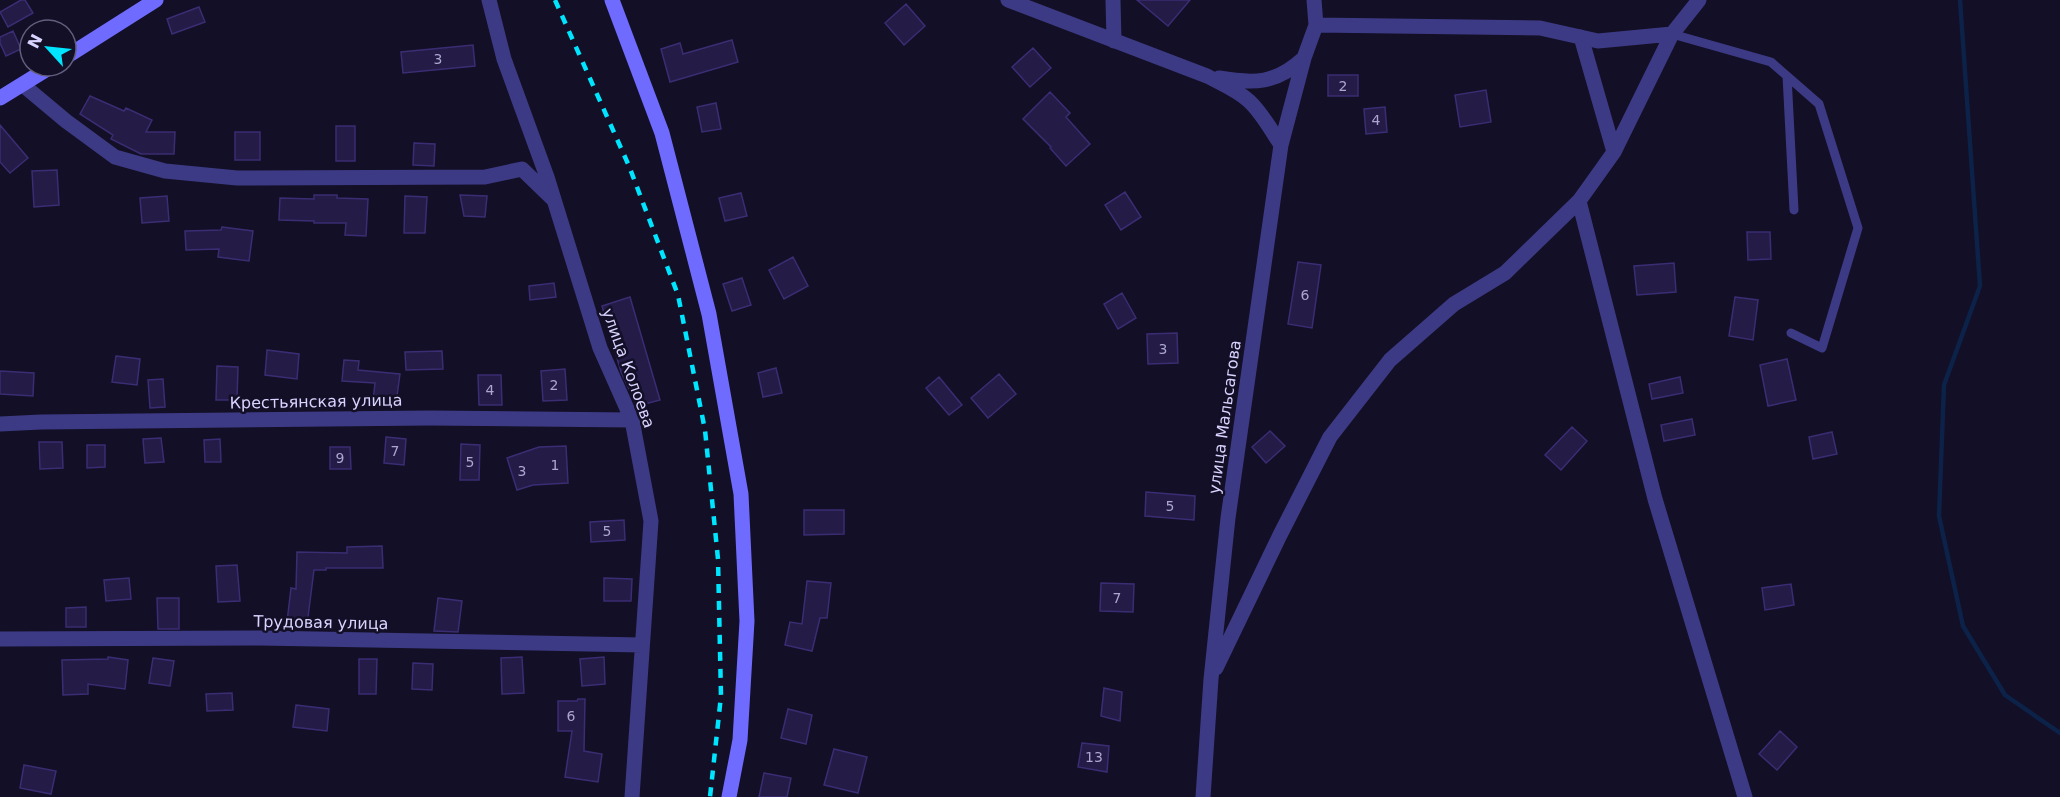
<svg xmlns="http://www.w3.org/2000/svg" width="2060" height="797" viewBox="0 0 2060 797" font-family="'DejaVu Sans',sans-serif">
	<style>
		.lines { fill: none; stroke-linecap: round; stroke-linejoin: round }
		.stream { stroke: #0c2248; stroke-width: 4.5 }
		.building { fill: #241b47; stroke: #3b2d73; stroke-width: 1.5 }
		.lane { stroke: #3d3a85; stroke-width: 9 }
		.street { stroke: #3d3a85; stroke-width: 15 }
		.secondary { stroke: #6f6bff; stroke-width: 15 }
		.rail { stroke: #00e5ff; stroke-width: 4.5; stroke-dasharray: 9 8; stroke-linecap: butt }
		.labels { text-anchor: middle; stroke-width: 5; stroke-linejoin: round; paint-order: stroke }
		.number-label { font-size: 14px; fill: #aca6d1 }
		.street-label { font-size: 16px; fill: #d9d4ff; stroke: #130f26 }
	</style>
	<rect width="100%" height="100%" fill="#130f26"/>
	<g class="lines">
		<path class="stream" d="M1960,0l20,286 -36,99 -5,131 24,110 42,69 55,38"/>
	</g>
	<path class="building" d="M21,0h4l8,13 -25,14 -8,-15z
		M1137,0h53l-22,26z
		M906,4l19,22 -21,19 -19,-22z
		M199,7l6,15 -33,12 -5,-15z
		M13,31l8,18 -15,7 -6,-13v-6z
		M732,40l6,22 -68,20 -9,-33 19,-6 3,11z
		M473,45l2,21 -72,7 -2,-21z
		M1033,48l18,20 -21,19 -18,-20z
		M1328,75h30v21h-30z
		M1486,90l5,32 -31,5 -5,-32z
		M1050,92l20,21 -4,4 24,27 -24,22 -16,-18 1,-1 -28,-28z
		M90,96l34,15 2,-3 26,12 -6,12h29l-1,22h-33l-30,-15 2,-4 -33,-21z
		M716,103l5,26 -19,3 -5,-25z
		M1385,107l2,25 -21,2 -2,-25z
		M0,125l28,33 -18,15 -10,-11z
		M336,126h19v35h-19z
		M235,132h25v28h-25z
		M414,143l21,1 -1,22 -21,-1z
		M57,170l2,35 -25,2 -2,-36z
		M1125,192l16,25 -20,13 -16,-25z
		M741,193l6,23 -22,5 -6,-23z
		M314,195h23v3l31,1 -2,37 -21,-1 1,-12h-32v-2l-35,-1 1,-22 34,1z
		M460,195l27,1 -2,21 -21,-1z
		M167,196l2,25 -27,2 -2,-25z
		M405,196l22,1 -2,36h-21z
		M222,227l31,4 -4,30 -31,-4 1,-8 -33,1 -1,-19 36,-1z
		M1747,232h23l1,27 -23,1z
		M793,257l15,29 -24,13 -15,-29z
		M1298,262l23,3 -9,63 -24,-4z
		M1674,263l2,29 -39,3 -3,-29z
		M742,278l9,27 -19,6 -9,-27z
		M554,283l2,14 -26,3 -1,-14z
		M1122,293l14,25 -18,11 -14,-25z
		M630,297l30,103 -23,6 -16,-34 -19,-66z
		M1735,297l23,3 -5,40 -24,-4z
		M1177,333l1,30 -30,1 -1,-30z
		M267,350l32,4 -2,25 -32,-4z
		M442,351l1,18 -37,1 -1,-18z
		M116,356l24,3 -3,26 -25,-3z
		M1787,359l9,41 -28,6 -8,-41z
		M344,360l15,1 -1,9 42,4 -4,29 -23,-2 2,-18 -33,-2z
		M217,366l21,1 -1,33h-21z
		M776,368l6,25 -19,4 -5,-24z
		M565,369l2,31 -24,1 -2,-30z
		M0,371l34,2 -1,23 -33,-2z
		M999,374l17,20 -28,24 -17,-20z
		M478,375h23l1,30h-23z
		M939,377l23,28 -13,10 -23,-27z
		M1680,377l3,16 -31,6 -3,-15z
		M163,379l2,28 -15,1 -2,-28z
		M1692,419l3,16 -31,6 -3,-16z
		M1572,427l15,14 -26,29 -16,-15z
		M1270,431l15,15 -19,17 -14,-16z
		M1832,432l5,22 -24,5 -4,-22z
		M386,437l20,2 -2,26 -20,-2z
		M161,438l3,24 -19,1 -2,-24z
		M220,439l1,23h-16l-1,-22z
		M39,442h23l1,26 -23,1z
		M461,444l19,1 -1,35h-19z
		M87,445h18v22l-18,1z
		M566,446l2,37 -35,2 -16,5 -10,-32 32,-11z
		M330,447h20l1,22h-21z
		M1146,492l49,4 -1,24 -49,-4z
		M804,510h40v24l-40,1z
		M624,520l1,20 -34,2 -1,-20z
		M382,546l1,22h-57v2h-12l-7,55 -20,-3 4,-34 5,1 1,-37 50,1v-6z
		M237,565l3,36 -22,1 -2,-36z
		M129,578l2,21 -25,2 -2,-21z
		M604,578l28,1 -1,22h-27z
		M807,581l24,2 -4,35h-7l-8,33 -27,-6 5,-23 12,2z
		M1101,583l33,1 -1,28 -33,-1z
		M1791,584l3,21 -29,5 -3,-22z
		M157,598h22v31h-21z
		M438,598l24,3 -4,31 -24,-1z
		M86,607v20h-20v-19z
		M108,657l20,3 -3,29 -37,-5v10l-25,1 -1,-35 46,-1z
		M522,657l2,36 -22,1 -1,-36z
		M604,657l1,27 -23,2 -2,-27z
		M153,658l21,3 -4,25 -21,-3z
		M359,659h18l-1,35h-17z
		M413,663l20,1 -1,26 -20,-1z
		M1104,688l18,4 -2,29 -19,-5z
		M232,693l1,17 -26,1 -1,-17z
		M578,699h7l-1,52 18,3 -4,28 -33,-5 7,-46h-14v-30h19z
		M296,705l33,4 -2,22 -34,-4z
		M788,709l24,6 -6,29 -25,-6z
		M1780,731l17,16 -20,23 -18,-16z
		M1082,743l27,3 -2,26 -29,-5z
		M834,749l33,8 -9,36 -34,-8z
		M24,765l32,6 -5,23 -31,-6z
		M764,773l27,5 -4,19h-28z"/>
	<g class="lines">
		<path class="lane" d="M1672,34l99,28 48,42 39,124 -36,120 -31,-15
			M1787,76l7,134"/>
		<path class="street" d="M489,0l15,59 43,118 53,171 32,72 19,101 -19,276
			M1008,0l199,76c15,8 30,14 42,25 13,12 22,29 32,44l-53,373 -17,161 -8,118
			M1113,0l1,41
			M1316,25l224,3 58,13 74,-7
			M1581,37l33,115
			M1219,78c35,6 57,6 85,-20
			M23,85l43,36 49,36 50,14 72,7 248,-1 37,-8 31,30
			M1281,145l23,-87 12,-33 -2,-25
			M1579,201l76,298 90,298
			M0,424l41,-2 389,-4 202,2
			M0,639l260,-1 382,7
			M1216,668l64,-133 50,-98 60,-77 64,-56 51,-31 74,-72 35,-49 58,-118 27,-34"/>
		<path class="secondary" d="M612,0l50,133 47,181 32,180 6,127 -7,119 -11,57
			M66,57l90,-57
			M0,98l52,-32"/>
		<path class="rail" d="M555,0l74,166 49,129 27,135 13,129 3,137 -11,101"/>
	</g>
	<g class="labels">
		<g class="number-label">
			<text x="438" y="64">3</text>
			<text x="1343" y="91">2</text>
			<text x="1376" y="125">4</text>
			<text x="1305" y="300">6</text>
			<text x="1163" y="354">3</text>
			<text x="554" y="390">2</text>
			<text x="490" y="395">4</text>
			<text x="395" y="456">7</text>
			<text x="340" y="463">9</text>
			<text x="470" y="467">5</text>
			<text x="555" y="470">1</text>
			<text x="522" y="476">3</text>
			<text x="1170" y="511">5</text>
			<text x="607" y="536">5</text>
			<text x="1117" y="603">7</text>
			<text x="571" y="721">6</text>
			<text x="1094" y="762">13</text>
		</g>
		<g class="street-label">
			<text transform="translate(629 368) rotate(70)" y="6">улица Колоева</text>
			<text transform="translate(316 401) rotate(-1)" y="6">Крестьянская улица</text>
			<text transform="translate(1224 417) rotate(-82)" y="6">улица Мальсагова</text>
			<text transform="translate(321 622) rotate(1)" y="6">Трудовая улица</text>
		</g>
	</g>
	<g transform="translate(48 48) rotate(297)"><circle r="28" fill="#130f26" stroke="#625e7d" stroke-width="1.5"/>
	<path d="M0-4.5L10 22L0 15L-10 22Z" fill="#00e5ff"/>
	<text y="-9" font-size="16" font-weight="bold" text-anchor="middle" fill="#d9d4ff">N</text>
	</g>
</svg>
